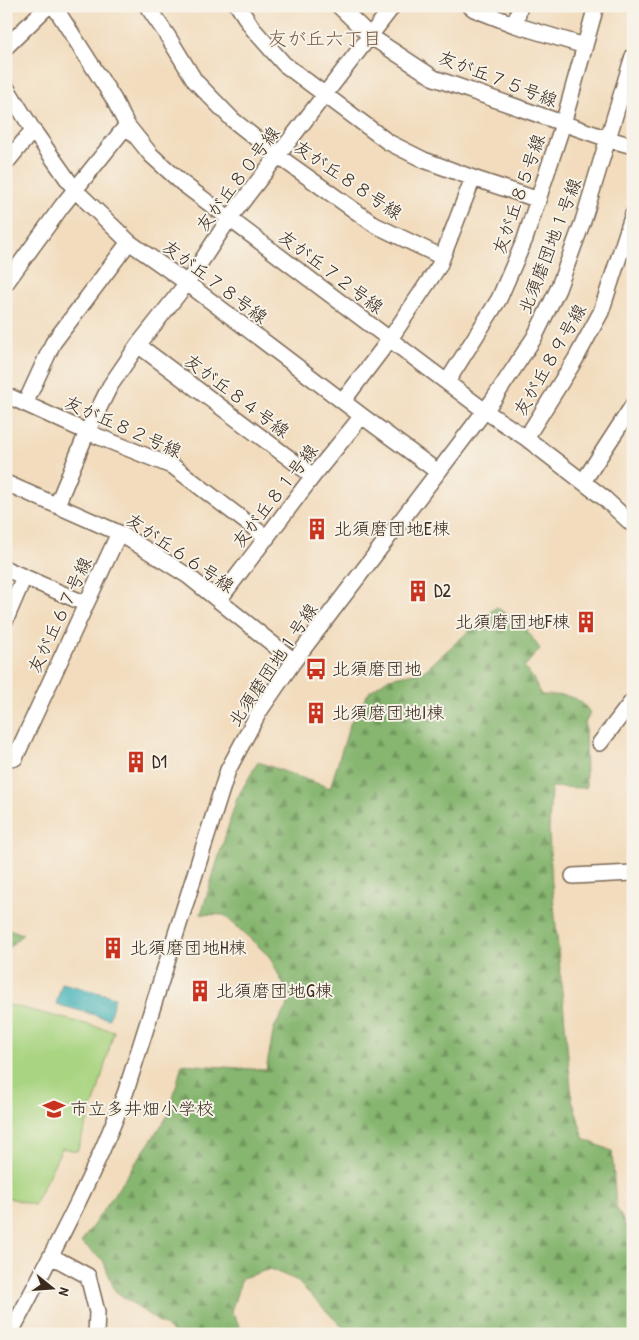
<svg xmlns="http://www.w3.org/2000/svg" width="639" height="1340" viewBox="0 0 639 1340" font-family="'Patrick Hand','Klee One',sans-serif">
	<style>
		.grass { fill: #a9d481; stroke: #727f50 }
		.forest { fill: url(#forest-firs); stroke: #607046 }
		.water { fill: url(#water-ripples); stroke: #406f6c }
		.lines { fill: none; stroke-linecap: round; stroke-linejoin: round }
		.minor-casing { stroke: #7b6856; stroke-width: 18 }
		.minor { stroke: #fff; stroke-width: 15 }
		.labels { text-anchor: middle; stroke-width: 4; stroke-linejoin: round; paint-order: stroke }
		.street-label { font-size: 18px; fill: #3b2a1e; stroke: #f7f3e8 }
		.poi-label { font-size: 18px; fill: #3b2a1e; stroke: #f7f3e8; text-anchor: start }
		.neighbourhood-label { font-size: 19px; fill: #795944; stroke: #f7f3e8 }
	</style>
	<defs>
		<pattern id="forest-firs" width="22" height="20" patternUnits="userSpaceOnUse" patternTransform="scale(1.25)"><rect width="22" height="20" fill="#86b66f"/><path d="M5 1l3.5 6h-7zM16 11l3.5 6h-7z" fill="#6f945b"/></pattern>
		<pattern id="water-ripples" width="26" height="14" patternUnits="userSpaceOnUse" patternTransform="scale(1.25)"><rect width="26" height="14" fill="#44b4ba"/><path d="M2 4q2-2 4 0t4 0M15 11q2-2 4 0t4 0" fill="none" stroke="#3a9397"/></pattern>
	</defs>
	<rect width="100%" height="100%" fill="#f7f3e8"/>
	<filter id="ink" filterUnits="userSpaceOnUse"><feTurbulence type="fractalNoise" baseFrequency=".02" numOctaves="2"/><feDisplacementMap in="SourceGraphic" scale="10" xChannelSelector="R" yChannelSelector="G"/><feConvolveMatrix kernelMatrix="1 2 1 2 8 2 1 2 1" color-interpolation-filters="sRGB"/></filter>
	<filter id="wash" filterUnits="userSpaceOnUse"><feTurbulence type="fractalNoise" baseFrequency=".0096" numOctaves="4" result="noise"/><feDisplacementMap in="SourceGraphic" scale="20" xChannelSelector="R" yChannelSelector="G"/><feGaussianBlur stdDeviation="1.12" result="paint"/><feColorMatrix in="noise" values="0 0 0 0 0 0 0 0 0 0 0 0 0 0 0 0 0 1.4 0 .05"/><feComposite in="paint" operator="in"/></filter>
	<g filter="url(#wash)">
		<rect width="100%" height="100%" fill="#f2dcbd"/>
		<path class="grass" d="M6,1004l108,27 -17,63 -20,57 -15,-3 -28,57 -28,-8z"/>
		<path class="forest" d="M496,607l28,19 16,23 -16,18 9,11 8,17c22,1 36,-3 49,18l-5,10 1,65 -35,-1 -2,43 2,43 21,226 12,40 28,12 4,55 17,35v93h-284l-53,-54 -26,-11 -28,9 -11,33 13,23h-68l-61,-43 -12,-31 -22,-17 88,-129 13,-50 84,6 8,-42 17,-29 -22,-43 -45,-41 -23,-1 36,-116 21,-36 72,26 20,-64 19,-32 20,-14 35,-7z
			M6,928l17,6 -17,16z"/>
		<path class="water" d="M62,983l53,14 -6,22 -53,-15z"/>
	</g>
	<g filter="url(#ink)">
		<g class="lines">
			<g class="minor-casing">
				<path id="minor" d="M54,6l59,92 14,27 24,30 31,28 303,228 41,27 78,60 29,27
					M147,6l20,29 28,46 38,39 45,36 97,69 67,32
					M238,6l15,23 31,35 104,78 36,18 49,18 66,22
					M339,6l31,30 64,42 174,61 25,7
					M470,6l4,3 41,16 70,21
					M515,25l5,-19
					M6,47l42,-41
					M6,87l27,43 42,60 54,52 58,41 175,133 76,56
					M6,163l27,-33
					M6,283l56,-77 65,-81
					M138,345l175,131
					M447,382l52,-83 26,-60 38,-115 33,-118
					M6,395l81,37 87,35 93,71
					M343,401l47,-62 49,-73 34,-88
					M25,404l28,-61 76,-101
					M526,438l49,-78 26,-48 32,-98
					M583,482l50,-77
					M6,483l113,50 36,22 33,21 106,85
					M57,505l30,-73 23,-46 28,-41 49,-62 42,-64 164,-213
					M6,569l80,35
					M219,600l94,-124 49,-60
					M6,619l18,-42
					M600,743l33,-43
					M6,755l9,3 104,-225
					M573,876l60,-3
					M51,1256l37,20 9,36 -1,22
					M10,1334c42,-80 85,-159 116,-243l102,-321 31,-58 35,-51 199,-261 41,-62 24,-49 25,-68 50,-165"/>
			</g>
			<use href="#minor" class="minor"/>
		</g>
	</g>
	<defs>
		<g id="building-bare" transform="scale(1.725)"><path d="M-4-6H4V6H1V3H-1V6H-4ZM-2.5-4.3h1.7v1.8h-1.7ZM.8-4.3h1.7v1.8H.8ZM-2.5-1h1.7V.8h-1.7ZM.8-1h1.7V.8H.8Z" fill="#c8321e" stroke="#f7f3e8" stroke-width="2.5" paint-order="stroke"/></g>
		<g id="bus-bare" transform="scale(1.725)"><path d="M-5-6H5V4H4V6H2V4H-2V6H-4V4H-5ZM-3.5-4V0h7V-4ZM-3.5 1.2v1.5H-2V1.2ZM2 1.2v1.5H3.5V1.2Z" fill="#c8321e" stroke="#f7f3e8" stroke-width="2.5" paint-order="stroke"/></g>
		<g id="school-bare" transform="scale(1.725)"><path d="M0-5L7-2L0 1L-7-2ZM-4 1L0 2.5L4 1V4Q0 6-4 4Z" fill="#c8321e" stroke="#f7f3e8" stroke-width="2.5" paint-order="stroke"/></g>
	</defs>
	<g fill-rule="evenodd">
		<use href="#building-bare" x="317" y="529"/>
		<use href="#building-bare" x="418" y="591"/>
		<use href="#building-bare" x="586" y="622"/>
		<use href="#bus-bare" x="316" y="669"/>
		<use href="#building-bare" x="316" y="713"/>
		<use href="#building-bare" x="136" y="762"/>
		<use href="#building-bare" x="113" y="948"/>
		<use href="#building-bare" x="200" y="991"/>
		<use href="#school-bare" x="54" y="1109"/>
	</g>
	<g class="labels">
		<g class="street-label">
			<text transform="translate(498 79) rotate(21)" y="6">友が丘７５号線</text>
			<text transform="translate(238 179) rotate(-53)" y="6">友が丘８０号線</text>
			<text transform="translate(348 180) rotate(34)" y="6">友が丘８８号線</text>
			<text transform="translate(519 194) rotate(-71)" y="6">友が丘８５号線</text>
			<text transform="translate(550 246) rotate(-69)" y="6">北須磨団地１号線</text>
			<text transform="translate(331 272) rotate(37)" y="6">友が丘７２号線</text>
			<text transform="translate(215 282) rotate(37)" y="6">友が丘７８号線</text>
			<text transform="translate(550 360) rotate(-60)" y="6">友が丘８９号線</text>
			<text transform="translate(237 396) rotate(37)" y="6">友が丘８４号線</text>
			<text transform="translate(123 427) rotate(24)" y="6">友が丘８２号線</text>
			<text transform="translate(275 496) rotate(-52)" y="6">友が丘８１号線</text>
			<text transform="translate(180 553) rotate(34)" y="6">友が丘６６号線</text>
			<text transform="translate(60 615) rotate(-65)" y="6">友が丘６７号線</text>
			<text transform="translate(273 665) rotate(-56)" y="6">北須磨団地１号線</text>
		</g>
		<g class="poi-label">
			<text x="334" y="535">北須磨団地E棟</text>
			<text x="434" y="597">D2</text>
			<text x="570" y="628" text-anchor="end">北須磨団地F棟</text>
			<text x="332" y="675">北須磨団地</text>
			<text x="332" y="719">北須磨団地I棟</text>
			<text x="152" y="768">D1</text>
			<text x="130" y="954">北須磨団地H棟</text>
			<text x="216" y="997">北須磨団地G棟</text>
			<text x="70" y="1115">市立多井畑小学校</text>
		</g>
		<g class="neighbourhood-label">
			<text x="325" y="45">友が丘六丁目</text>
		</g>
	</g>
	<rect width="639" height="1340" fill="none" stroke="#f7f3e8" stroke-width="25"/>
	<g transform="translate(52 1288) rotate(107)" stroke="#f7f3e8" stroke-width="4" paint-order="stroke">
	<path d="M0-4L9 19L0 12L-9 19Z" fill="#3b2a1e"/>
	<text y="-8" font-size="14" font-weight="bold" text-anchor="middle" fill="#3b2a1e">N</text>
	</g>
</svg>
